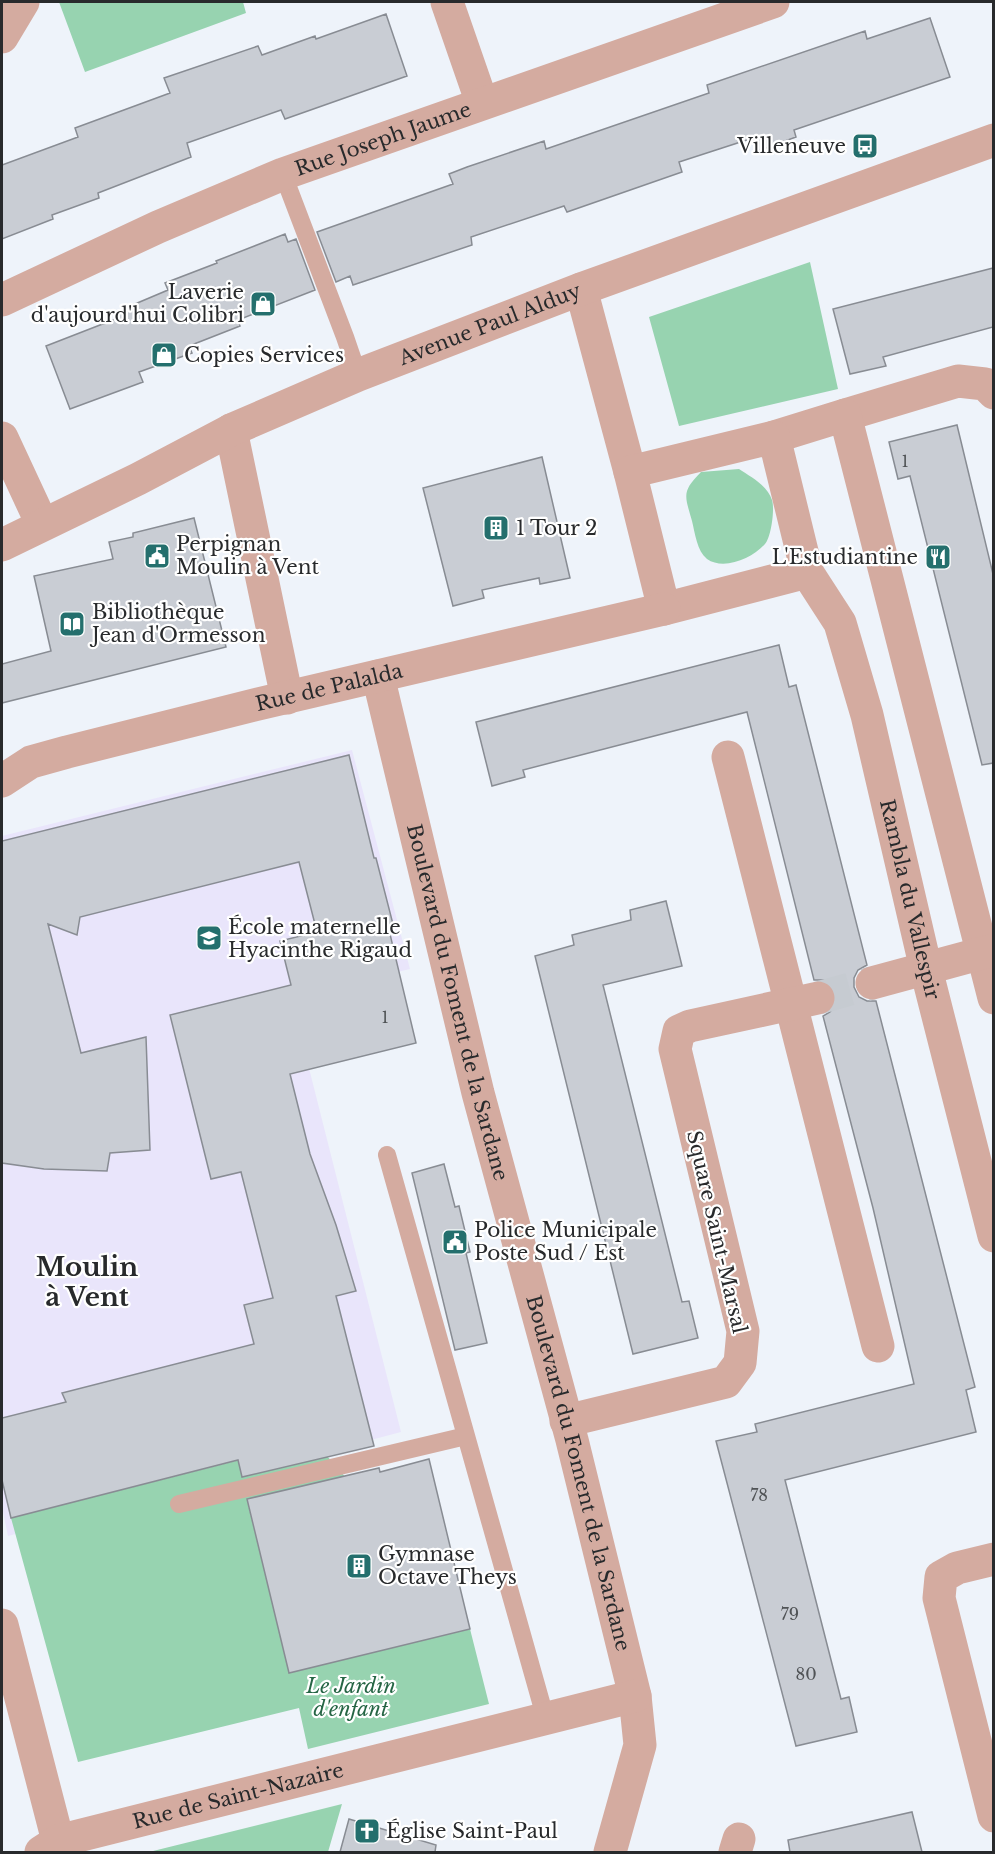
<svg xmlns="http://www.w3.org/2000/svg" width="995" height="1854" viewBox="0 0 995 1854" font-family="'Libre Baskerville',serif">
	<style>
		.education { fill: #e9e5fb }
		.green { fill: #97d3b0 }
		.building { fill: #c9cdd4; stroke: #888c93; stroke-width: 1.5 }
		.lines { fill: none; stroke-linecap: round; stroke-linejoin: round }
		.minor-tunnel { stroke: #c6cbd1; stroke-width: 33; stroke-dasharray: 33 16; stroke-linecap: butt }
		.service { stroke: #d4aba0; stroke-width: 18 }
		.minor { stroke: #d4aba0; stroke-width: 33 }
		.labels { text-anchor: middle; stroke-width: 4.5; stroke-linejoin: round; paint-order: stroke }
		.number-label { font-size: 16px; fill: #505356 }
		.street-label { font-size: 20px; fill: #282a2c; stroke: #fff }
		.poi-label { font-size: 20px; fill: #282a2c; stroke: #fff; text-anchor: start }
		.park-label { font-size: 20px; font-style: italic; fill: #256544; stroke: #fff }
		.district-label { font-size: 26px; font-weight: bold; fill: #282a2c; stroke: #fff }
	</style>
	<rect width="100%" height="100%" fill="#eef3fa"/>
	<path class="education" d="M352,750l58,219 -119,28 110,435 -393,104 -6,-29v-671z"/>
	<path class="green" d="M59,2h184l3,11 -161,59z
		M810,262l28,127 -159,37 -30,-109z
		M739,469c12,8 28,16 33,31 3,9 -1,38 -7,44 -12,14 -41,27 -58,15 -10,-8 -12,-26 -15,-38 -7,-25 -11,-29 9,-49z
		M314,1441l33,38 -99,25 41,168 181,-43 19,75 -181,45 -9,-41 -221,54 -67,-244z
		M342,1804l-14,48h-179z"/>
	<path class="building" d="M386,14l21,62 -122,43 -4,-9 -94,33 4,14 -93,36 1,5 -47,17 1,4 -51,20v-74l76,-28 -3,-9 95,-35 -6,-15 94,-32 4,9 53,-19 1,3z
		M930,18l20,59 -156,53 2,7 -38,14 -5,-13 -74,24 3,10 -115,40 -3,-6 -93,31 1,8 -119,40 -3,-9 -14,6 -19,-50 136,-48 -4,-10 18,-7 77,-26 2,8 163,-56 -2,-8 158,-54 2,8z
		M285,234l3,8 8,-3 19,51 -77,30 2,6 -51,20 3,7 -53,19 4,10 -73,27 -24,-63 72,-28 -2,-6 52,-22 -3,-7 52,-20 -1,-2z
		M993,268v59l-110,30 3,9 -36,8 -17,-65z
		M957,425l36,149v189l-11,2 -72,-289 -12,3 -9,-37z
		M542,457l28,121 -30,6 -1,-6 -57,12 2,8 -31,8 -30,-118z
		M194,518l32,129 -224,56v-39l49,-13 -17,-75 79,-17 -4,-17 24,-5v-4z
		M779,645l10,42 7,-2 71,280 -9,5 -4,8v9l5,10 8,4h9l99,386 -9,3 10,42 -191,48 56,219 8,-2 8,35 -61,14 -80,-305 41,-9 -2,-8 159,-40 -41,-176 -50,-192 7,-4 6,-8v-11l-4,-7 -8,-6h-10l-67,-268 -224,58 2,7 -33,9 -16,-64z
		M349,755l25,103h2l18,70 -5,2 27,113 -126,31 20,80 26,71 20,66 -20,5 38,150 -132,31 -4,-17 -227,58 -9,-38v-62l64,-16 -4,-9 192,-49 -10,-39 29,-7 -32,-126 -30,7 -41,-164 121,-30 -11,-44 37,-9 -18,-70 -219,55 -3,18 -29,-11 33,129 65,-16 4,113 -40,3 -3,18 -63,-2 -42,-6v-322z
		M666,901l16,65 -79,19 79,317 7,-1 9,37 -65,16 -98,-398 39,-11 -2,-10 59,-15 -1,-10z
		M444,1164l11,43 4,-1 11,46 -4,1 21,90 -32,7 -43,-177z
		M429,1459l41,170 -181,44 -42,-174 132,-31 1,4z
		M912,1812l10,40h-132l-2,-12z
		M349,1819l87,26 -1,7h-95z"/>
	<g class="lines">
		<path class="minor-tunnel" d="M818,998l54,-15"/>
		<path class="service" d="M283,174l62,163 13,38
			M387,1155l159,565
			M179,1504l287,-68"/>
		<g class="minor">
			<path d="M447,2l35,101"/>
			<path d="M2,37l21,-35"/>
			<path d="M581,289l49,183"/>
			<path id="s1" d="M2,300l156,-73 125,-53 490,-172"/>
			<path d="M845,415l113,-34 27,3 9,9"/>
			<path d="M231,430l56,268"/>
			<path d="M774,437l71,-22 149,583"/>
			<path d="M2,438l40,86"/>
			<path id="s2" d="M2,545l136,-66 93,-49 127,-55 223,-86 413,-149"/>
			<path id="s3" d="M807,572l-143,37 -34,-137 144,-35 33,135 33,51 27,92 59,254 68,267"/>
			<path id="s4" d="M378,676l100,417 94,347 63,256 5,49 -30,107"/>
			<path d="M728,757l150,589"/>
			<path id="s5" d="M2,781l29,-19 36,-10 187,-47 410,-96"/>
			<path d="M872,983l122,-33"/>
			<path d="M566,1421l160,-39 14,-19 3,-32 -68,-282 4,-18 11,-5 128,-28"/>
			<path d="M994,1559l-37,9 -16,9 -2,21 55,218"/>
			<path d="M2,1625l56,216"/>
			<path id="s6" d="M41,1852l17,-11 577,-145"/>
			<path d="M735,1852l4,-13"/>
		</g>
	</g>
	<defs>
		<g id="bus-square" transform="scale(1.35)"><rect x="-9" y="-9" width="18" height="18" rx="4" fill="#246f6d" stroke="#fff"/><path d="M-5-6H5V4H4V6H2V4H-2V6H-4V4H-5ZM-3.5-4V0h7V-4ZM-3.5 1.2v1.5H-2V1.2ZM2 1.2v1.5H3.5V1.2Z" fill="#fff"/></g>
		<g id="shop-square" transform="scale(1.35)"><rect x="-9" y="-9" width="18" height="18" rx="4" fill="#246f6d" stroke="#fff"/><path d="M-5-2.5h2.3a2.7 3.5 0 0 1 5.4 0H5L5.5 6h-11ZM-1.5-2.5h3a1.5 2.3 0 0 0-3 0Z" fill="#fff"/></g>
		<g id="building-square" transform="scale(1.35)"><rect x="-9" y="-9" width="18" height="18" rx="4" fill="#246f6d" stroke="#fff"/><path d="M-4-6H4V6H1V3H-1V6H-4ZM-2.5-4.3h1.7v1.8h-1.7ZM.8-4.3h1.7v1.8H.8ZM-2.5-1h1.7V.8h-1.7ZM.8-1h1.7V.8H.8Z" fill="#fff"/></g>
		<g id="civic-square" transform="scale(1.35)"><rect x="-9" y="-9" width="18" height="18" rx="4" fill="#246f6d" stroke="#fff"/><path d="M-.6-6.5H3V-4.5H.6V-3L4-1V1h2V6H-6V1h2V-1L-.6-3ZM-1.2 2.5V6h2.4V2.5Z" fill="#fff"/></g>
		<g id="restaurant-square" transform="scale(1.35)"><rect x="-9" y="-9" width="18" height="18" rx="4" fill="#246f6d" stroke="#fff"/><path d="M-5-6h1v4h1v-4h1v4h1v-4h1v5L-1.5 .5V6h-2V.5L-5-1ZM5-6V6H3V1.5H1.5Q1.5-4 5-6Z" fill="#fff"/></g>
		<g id="library-square" transform="scale(1.35)"><rect x="-9" y="-9" width="18" height="18" rx="4" fill="#246f6d" stroke="#fff"/><path d="M-6-4Q-3-5.5-.7-3.5V5Q-3 3-6 4ZM6-4Q3-5.5 .7-3.5V5Q3 3 6 4Z" fill="#fff"/></g>
		<g id="school-square" transform="scale(1.35)"><rect x="-9" y="-9" width="18" height="18" rx="4" fill="#246f6d" stroke="#fff"/><path d="M0-5L7-2L0 1L-7-2ZM-4 1L0 2.5L4 1V4Q0 6-4 4Z" fill="#fff"/></g>
		<g id="church-square" transform="scale(1.35)"><rect x="-9" y="-9" width="18" height="18" rx="4" fill="#246f6d" stroke="#fff"/><path d="M-1.2-6h2.4v3.5h3.3v2.4h-3.3V6h-2.4V-.1h-3.3v-2.4h3.3Z" fill="#fff"/></g>
	</defs>
	<g fill-rule="evenodd">
		<use href="#bus-square" x="865" y="146"/>
		<use href="#shop-square" x="263" y="304"/>
		<use href="#shop-square" x="164" y="355"/>
		<use href="#building-square" x="496" y="528"/>
		<use href="#civic-square" x="157" y="556"/>
		<use href="#restaurant-square" x="938" y="557"/>
		<use href="#library-square" x="72" y="624"/>
		<use href="#school-square" x="209" y="938"/>
		<use href="#civic-square" x="455" y="1242"/>
		<use href="#building-square" x="359" y="1566"/>
		<use href="#church-square" x="367" y="1831"/>
	</g>
	<g class="labels">
		<g class="number-label">
			<text x="905" y="467">1</text>
			<text x="385" y="1023">1</text>
			<text x="759" y="1501">78</text>
			<text x="790" y="1620">79</text>
			<text x="806" y="1680">80</text>
		</g>
		<g class="street-label">
			<text dy="7" stroke="none"><textPath href="#s1" startOffset="414">Rue Joseph Jaume</textPath></text>
			<text dy="7" stroke="none"><textPath href="#s2" startOffset="536">Avenue Paul Alduy</textPath></text>
			<text dy="7" stroke="none"><textPath href="#s5" startOffset="342">Rue de Palalda</textPath></text>
			<text dy="7" stroke="none"><textPath href="#s3" startOffset="922">Rambla du Vallespir</textPath></text>
			<text dy="7" stroke="none"><textPath href="#s4" startOffset="336">Boulevard du Foment de la Sardane</textPath></text>
			<text transform="translate(717 1232) rotate(77)" y="7">Square Saint-Marsal</text>
			<text dy="7" stroke="none"><textPath href="#s4" startOffset="822">Boulevard du Foment de la Sardane</textPath></text>
			<text dy="7" stroke="none"><textPath href="#s6" startOffset="206">Rue de Saint-Nazaire</textPath></text>
		</g>
		<g class="poi-label">
			<text x="846" y="153" text-anchor="end">Villeneuve</text>
			<text x="244" y="299" text-anchor="end">Laverie<tspan x="244" dy="23">d'aujourd'hui Colibri</tspan></text>
			<text x="184" y="362">Copies Services</text>
			<text x="516" y="535">1 Tour 2</text>
			<text x="176" y="551">Perpignan<tspan x="176" dy="23">Moulin à Vent</tspan></text>
			<text x="918" y="564" text-anchor="end">L'Estudiantine</text>
			<text x="92" y="619">Bibliothèque<tspan x="92" dy="23">Jean d'Ormesson</tspan></text>
			<text x="228" y="934">École maternelle<tspan x="228" dy="23">Hyacinthe Rigaud</tspan></text>
			<text x="474" y="1237">Police Municipale<tspan x="474" dy="23">Poste Sud / Est</tspan></text>
			<text x="378" y="1561">Gymnase<tspan x="378" dy="23">Octave Theys</tspan></text>
			<text x="386" y="1838">Église Saint-Paul</text>
		</g>
		<g class="park-label">
			<text x="351" y="1693">Le Jardin<tspan x="351" dy="23">d'enfant</tspan></text>
		</g>
		<g class="district-label">
			<text x="87" y="1276">Moulin<tspan x="87" dy="30">à Vent</tspan></text>
		</g>
	</g>
	<rect width="995" height="1854" fill="none" stroke="#282a2c" stroke-width="6"/>
</svg>
